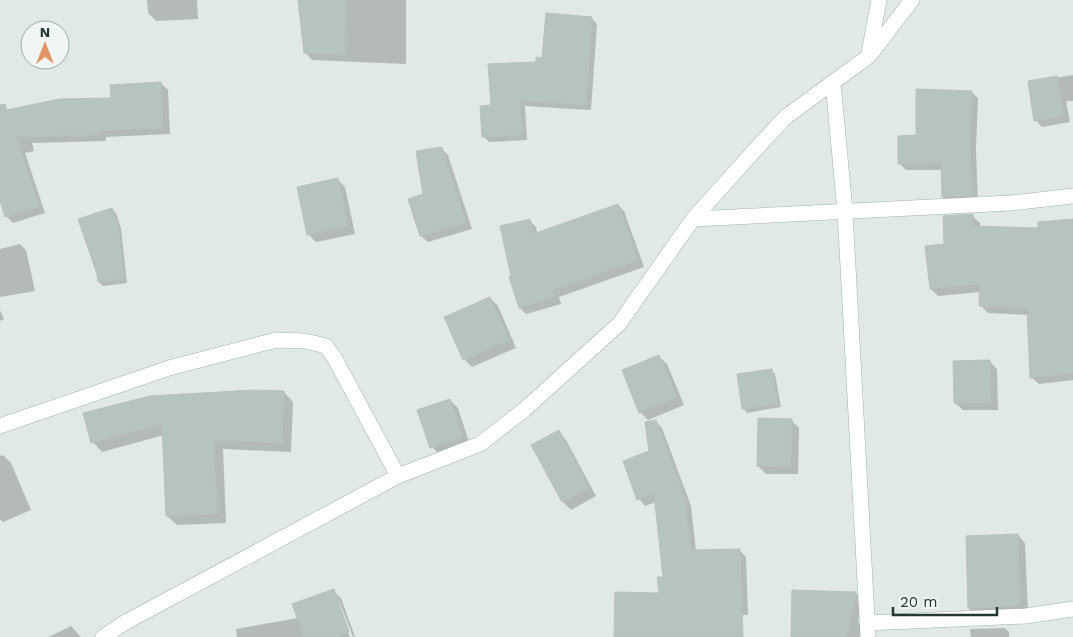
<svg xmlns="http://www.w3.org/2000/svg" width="1073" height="637" viewBox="0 0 1073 637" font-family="'Work Sans',sans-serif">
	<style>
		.shadow { fill: #0003 }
		.building { fill: #b6c4c0; stroke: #b4c2be }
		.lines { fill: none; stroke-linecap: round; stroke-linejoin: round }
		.minor-casing { stroke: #a4b0ad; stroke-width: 16 }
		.minor { stroke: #fff; stroke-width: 15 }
	</style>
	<rect width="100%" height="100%" fill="#e0e9e6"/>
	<path class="shadow" d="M147,0h50l1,19 -42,2 -8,-8z
		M302,0h104v64l-94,-4 -7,-8z
		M591,18l6,6 -6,86 -66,-4 2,34 -38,2 -6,-6 9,-29 45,-44z
		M1073,75v26h-7l4,21 -28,5 -6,-7 -6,-38z
		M161,83l7,7 2,44 -64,3v4l-74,2 2,8 -9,2 20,60 -32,10 -7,-7 -6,-18v-86l112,-12z
		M971,92l7,6 -2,52 2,52 -28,1 -7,-6 -1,-27h-36l-6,-6 17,-28z
		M441,148l7,7 24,74 -44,13 -7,-6 4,-41z
		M337,179l8,8 10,47 -39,8 -8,-8z
		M618,205l6,6 20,56 -85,30 2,7 -35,10 -6,-6 -8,-31 17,-57 7,7 1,6z
		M112,209l4,4 5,15 6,55 -24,3 -4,-4 -1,-8z
		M972,216l8,7v5l60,1 33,-9v160l-34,4 -8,-7 -2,-62 -41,-2 -7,-7v-14l-43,4 -7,-7 14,-44z
		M20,244l6,6 9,41 -35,6v-48z
		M490,298l8,8 18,42 -44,19 -8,-8 -18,-41z
		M0,310l4,9 -4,2z
		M659,357l8,7 17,41 -36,15 -8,-8z
		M989,361l8,8 1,41h-35l-8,-7z
		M771,370l4,4 6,33 -34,6 -3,-4z
		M284,392l9,10 -2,50 -68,-3 3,74 -49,2 -10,-9 -3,-81 -62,17 -9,-10 -8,-28z
		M450,400l8,8 12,37 -30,10 -8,-8 -13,-36z
		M791,420l8,8 -1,46h-32l-8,-8z
		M655,421l7,7 29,78 5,45h44l6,6 2,58 -37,1 -55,-114 -11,4 -6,-7 11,-47z
		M558,432l8,8 30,56 -25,14 -8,-8 -30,-57z
		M3,455l8,8 20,47 -28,12 -3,-3v-63z
		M1018,535l7,8 3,71 -51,3 -8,-8 -1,-72z
		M333,591l8,7 14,39h-2l-15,-39h-3l15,39h-113l-1,-8 62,-11z
		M856,593l6,7 -4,22 6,6v9h-72z
		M71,626l10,11h-32z
		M1005,628l4,4v5h-38l-1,-8z"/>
	<path class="building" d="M298,0h48l-2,55 -40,-2z
		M546,13l46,4 -6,88 -66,-4 2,34 -40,2 -2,-31 11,-1 -3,-41 48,-2v-5l6,1z
		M1057,76l7,40 -30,5 -6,-40z
		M161,82l2,46 -64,3v4l-83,2 23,69 -34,11 -5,-16v-96l5,-1 2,6 52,-11 52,-1 -1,-13z
		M916,89l56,2 -2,52 2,53 -30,1 -1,-34 -43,1v-28l18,-1z
		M442,147l24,76 -46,13 -12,-37 15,-5 -7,-43z
		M338,178l10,48 -41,9 -10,-48z
		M618,204l20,56 -85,30 2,7 -36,11 -10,-31 2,-1 -11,-50 30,-7 3,15z
		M112,208l6,15 6,56 -26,3 -1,-8 -19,-55z
		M973,214v12l65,2v-6l35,-3v154l-43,5 -3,-70 -48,-2 1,-22 -50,5 -5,-43 19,-2 -1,-28z
		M490,297l19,43 -46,20 -19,-43z
		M659,355l18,42 -38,16 -17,-43z
		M990,360l1,43h-37l-1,-42z
		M772,369l6,35 -36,5 -5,-35z
		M254,390l30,1 -2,52 -68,-3 3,74 -51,2 -4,-92 -71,19 -8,-30 67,-17z
		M450,399l13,38 -33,11 -13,-38z
		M758,418l34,1 -1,48 -34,-1z
		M656,420l29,78 6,52 49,-1 3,88h-129l1,-45 44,1 -2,-16h6l-9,-83 -17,6 -14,-39 26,-10 -4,-29z
		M559,430l30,58 -27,14 -31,-57z
		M1018,534l2,72 -52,2 -2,-72z
		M334,589l15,43 -14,5h-31l-12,-33z
		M792,590l64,2 -9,45h-56z"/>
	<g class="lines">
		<g class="minor-casing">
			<path id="minor" d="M869,53l10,-53
				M833,83l12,128 23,426
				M693,219l318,-16 62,-7
				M0,426l169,-58 107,-28 29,1 21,5 9,13 63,117
				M867,623l159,-7 47,-7
				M103,637l21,-14 274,-147 82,-32 44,-34 95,-86 74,-105 72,-80 22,-23 82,-60 43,-56"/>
		</g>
		<use href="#minor" class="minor"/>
	</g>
	<g transform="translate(45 45)"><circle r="24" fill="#f0f6f4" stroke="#9eaaa8"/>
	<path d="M0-4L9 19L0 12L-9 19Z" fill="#e19466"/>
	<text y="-8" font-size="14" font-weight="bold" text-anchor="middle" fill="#233835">N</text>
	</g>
	<path d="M893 607v8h104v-8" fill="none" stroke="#233835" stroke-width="2.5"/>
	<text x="900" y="607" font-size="15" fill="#233835" stroke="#f0f6f4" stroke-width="4" paint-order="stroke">20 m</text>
</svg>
